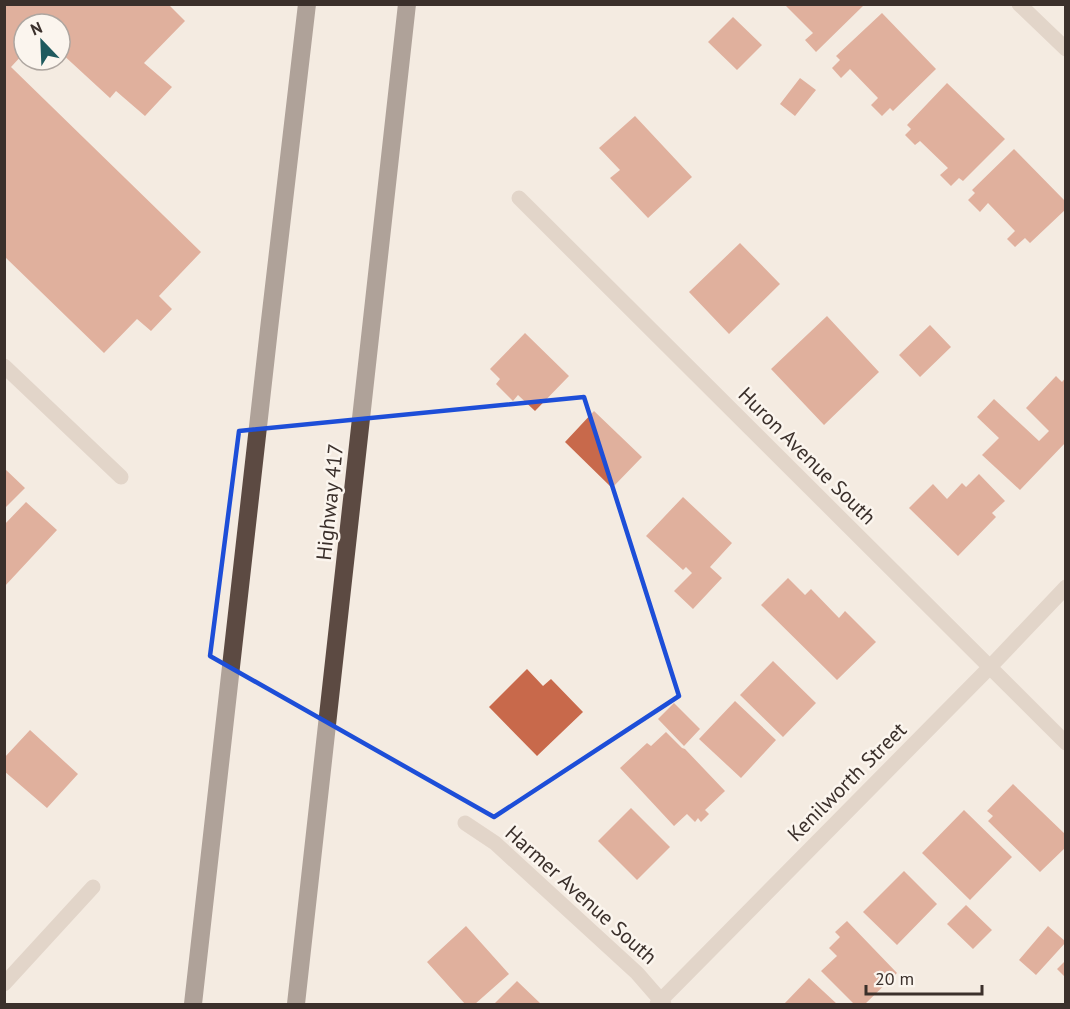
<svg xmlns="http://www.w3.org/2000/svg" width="1070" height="1009" viewBox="0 0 1070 1009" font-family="'PT Sans',sans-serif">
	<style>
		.building { fill: #c8694b }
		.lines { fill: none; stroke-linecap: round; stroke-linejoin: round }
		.minor { stroke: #cdbbac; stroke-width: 15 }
		.tertiary { stroke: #cdbbac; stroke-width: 15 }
		.motorway { stroke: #5c4a42; stroke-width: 18 }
		.marked { fill: none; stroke: #1d4ed8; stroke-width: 4.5; stroke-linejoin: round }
		.labels { text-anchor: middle; stroke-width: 5; stroke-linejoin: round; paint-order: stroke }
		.street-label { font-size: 21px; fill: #3b302b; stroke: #fbf5ee }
	</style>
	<rect width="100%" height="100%" fill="#f4ebe1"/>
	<path class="building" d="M4,5h165l16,16 -41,42 28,24 -27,29 -29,-25 -6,7 -50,-46v-28h-36v29l-13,14 190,185 -42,44 13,13 -21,22 -14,-12 -33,34 -100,-97z
		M785,5h79l-48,47 -11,-12 8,-7z
		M882,13l54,56 -43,42 -3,-3 -8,8 -11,-11 7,-7 -28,-29 -9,9 -9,-10 8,-8 -4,-4z
		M733,17l29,28 -25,25 -29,-28z
		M800,78l16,12 -21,26 -15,-12z
		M947,83l58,56 -42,42 -4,-3 -8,8 -11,-11 8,-7 -28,-27 -5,4 -10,-10 6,-6 -4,-4z
		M635,116l57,61 -44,41 -38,-40 10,-8 -21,-22z
		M1014,149l52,53v7l-36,34 -5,-5 -10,9 -8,-8 8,-8 -27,-28 -8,9 -12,-12 7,-7 -3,-3z
		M740,243l40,41 -51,50 -40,-42z
		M827,316l52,56 -55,53 -53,-56z
		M930,325l21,22 -31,30 -21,-22z
		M525,333l44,43 -34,35 -17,-16 -5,6 -17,-17 4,-5 -10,-10z
		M1056,376l6,6 4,-5v65l-46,48 -38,-35 17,-17 -22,-21 17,-18 45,42 10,-10 -23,-23z
		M594,411l48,46 -30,31 -47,-46z
		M4,468l21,20 -21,21z
		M979,474l26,27 -13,12 4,4 -38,39 -49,-48 24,-24 14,15 15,-16 4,4z
		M683,497l49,46 -22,24 12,11 -29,31 -19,-18 18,-18 -6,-6 -3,3 -37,-34z
		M26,502l31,28 -53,57v-62z
		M788,578l17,17 6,-6 28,29 6,-7 31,31 -39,38 -76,-75z
		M773,661l43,42 -33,34 -43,-42z
		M527,669l16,17 8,-7 32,33 -46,44 -48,-49z
		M735,701l41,39 -35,38 -42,-39z
		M674,703l26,26 -16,17 -26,-27z
		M30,730l48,44 -31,34 -43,-37v-13z
		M666,732l16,16 3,1 40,42 -20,19 4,4 -8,8 -3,-4 -3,4 -8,-8 -13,12 -54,-58 27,-25 4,3z
		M1013,784l53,51v12l-26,25 -52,-51 5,-5 -6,-5z
		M631,808l39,39 -33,33 -39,-39z
		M964,810l48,47 -42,43 -48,-47z
		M904,871l33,33 -40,41 -34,-33z
		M966,905l26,25 -19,19 -26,-25z
		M847,921l50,52 -32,31h-11l-33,-33 16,-15 -8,-8 11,-11 -5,-5z
		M466,926l43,48 -34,30h-10l-38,-42z
		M1048,926l18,16 -30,33 -17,-15z
		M1066,960v18l-9,-9z
		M809,978l28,26h-53z
		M517,981l24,23h-47z"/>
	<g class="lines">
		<path class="minor" d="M519,198l547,545
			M4,366l117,111
			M465,823l30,20 142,130 27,31
			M4,984l89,-97
			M657,1004l332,-336 77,-81"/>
		<path class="tertiary" d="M1019,4l47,45"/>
		<path class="motorway" d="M193,1004l76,-675 38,-325
			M296,1004l111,-1000"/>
	</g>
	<path d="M0 0H1070V1009H0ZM584,397l95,299 -185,121 -284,-161 29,-225z" fill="#f4ebe1" fill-opacity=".55" fill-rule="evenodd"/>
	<path class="marked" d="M584,397l95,299 -185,121 -284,-161 29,-225z"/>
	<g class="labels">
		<g class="street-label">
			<text transform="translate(807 456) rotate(45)" y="7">Huron Avenue South</text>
			<text transform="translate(330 502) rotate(-84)" y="7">Highway 417</text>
			<text transform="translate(847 782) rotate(-45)" y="7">Kenilworth Street</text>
			<text transform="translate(581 895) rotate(42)" y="7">Harmer Avenue South</text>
		</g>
	</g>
	<rect width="1070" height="1009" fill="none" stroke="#3b302b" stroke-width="12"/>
	<g transform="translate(42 42) rotate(337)"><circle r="28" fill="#fbf5ee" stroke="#aea6a0" stroke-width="1.5"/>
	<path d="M0-4.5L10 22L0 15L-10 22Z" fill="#1f5a5e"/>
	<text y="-9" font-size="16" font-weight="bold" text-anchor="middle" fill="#3b302b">N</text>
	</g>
	<path d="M866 985v9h116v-9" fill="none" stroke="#3b302b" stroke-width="3"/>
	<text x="875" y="985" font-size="18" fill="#3b302b" stroke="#fbf5ee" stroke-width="4.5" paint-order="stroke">20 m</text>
</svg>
